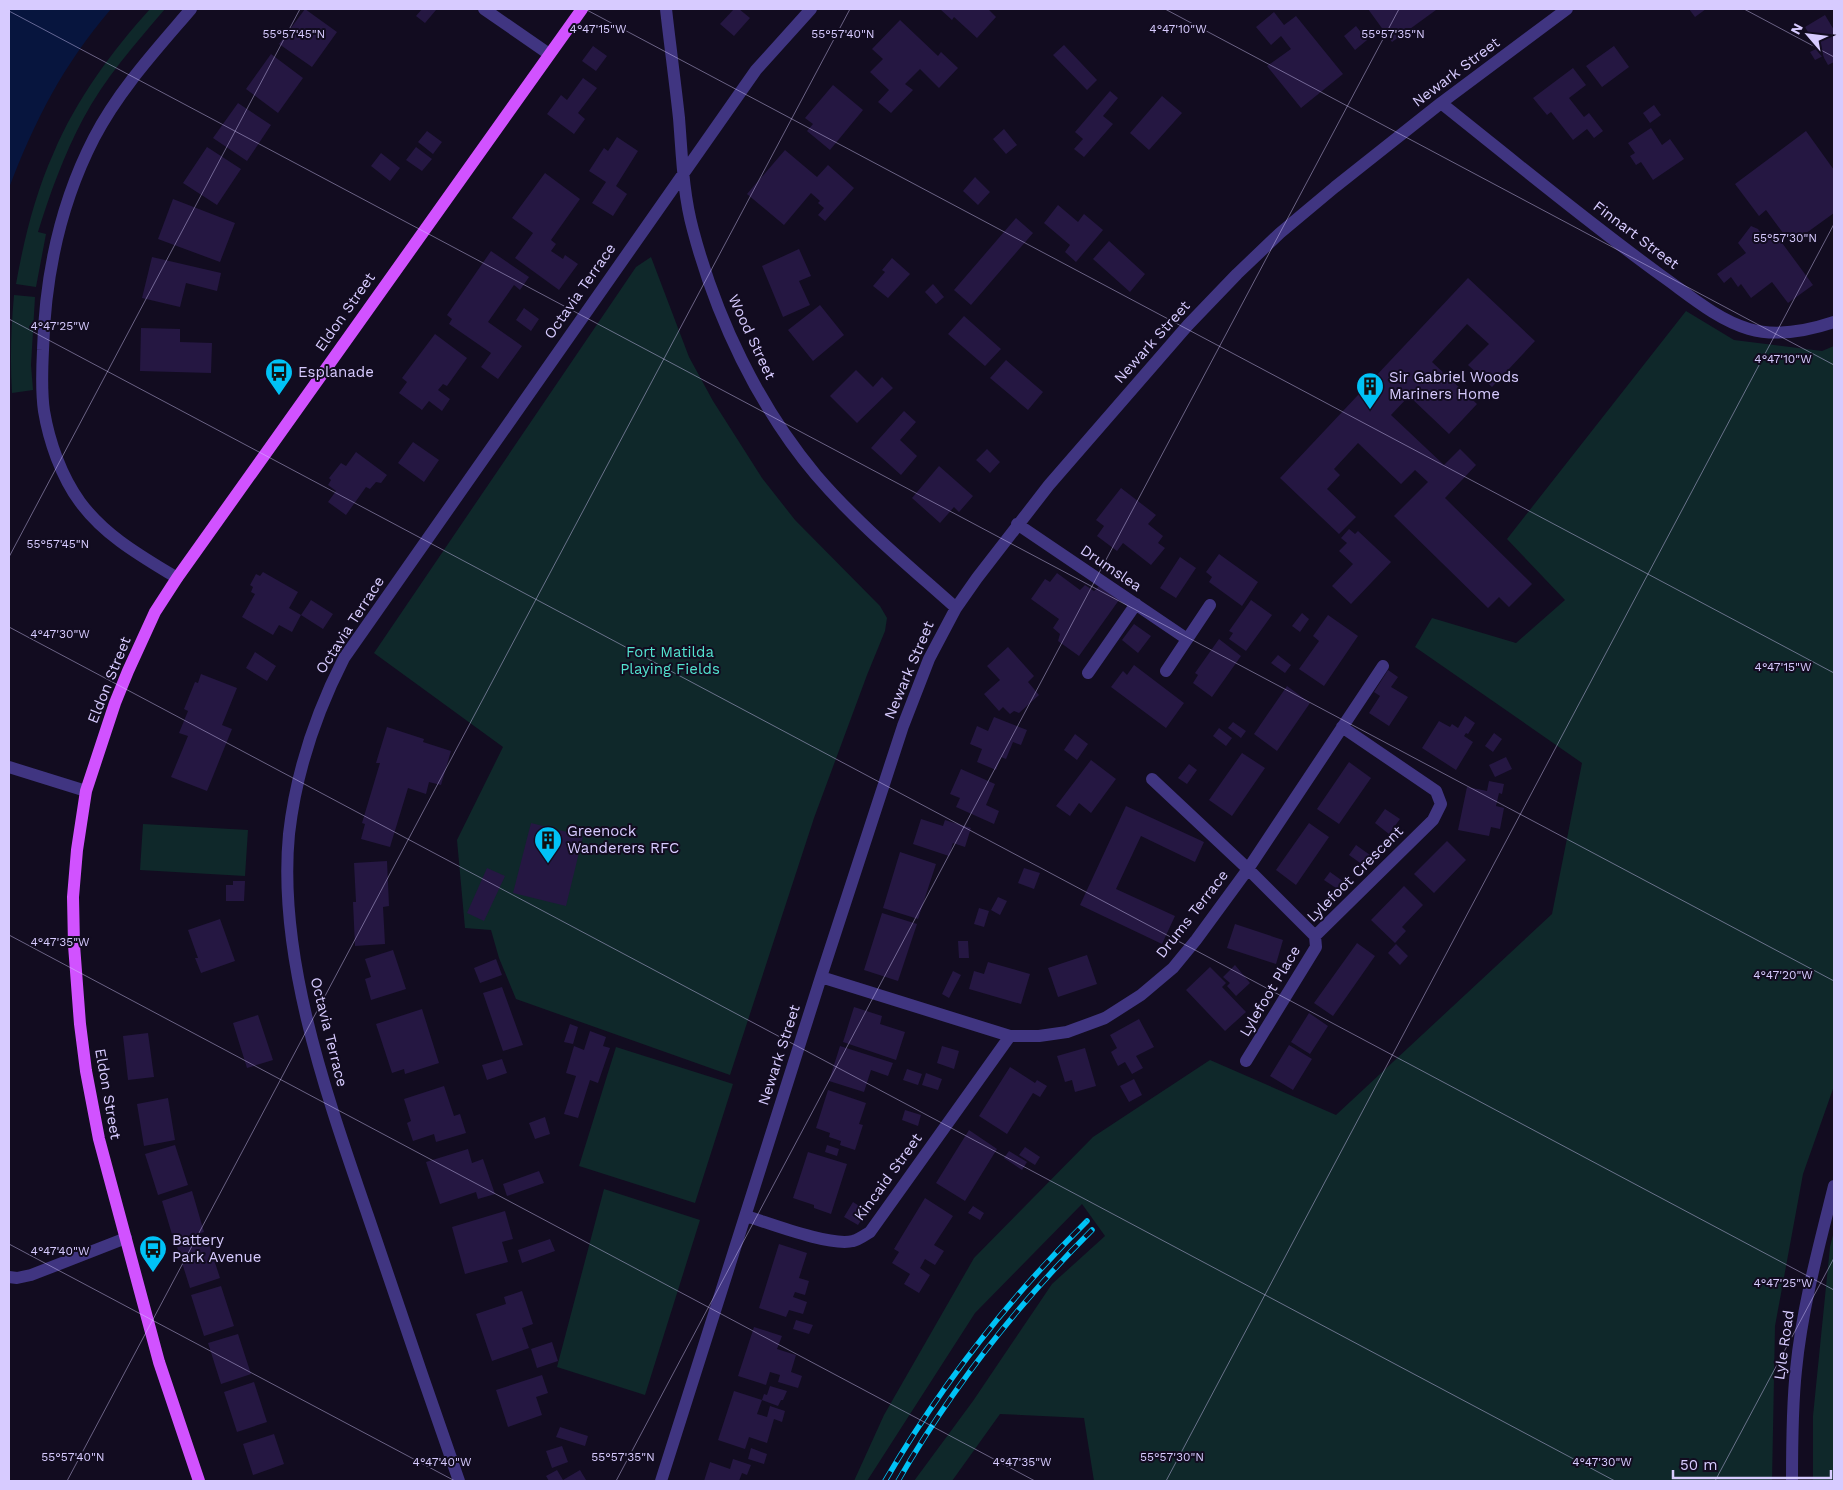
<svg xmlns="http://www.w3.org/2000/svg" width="1843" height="1490" viewBox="0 0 1843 1490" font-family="'Work Sans',sans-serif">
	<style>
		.green { fill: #0f282a }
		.water { fill: #07153e }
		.building { fill: #251742 }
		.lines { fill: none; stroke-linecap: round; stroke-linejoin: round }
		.minor { stroke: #403581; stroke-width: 12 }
		.major { stroke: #d152ff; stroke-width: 12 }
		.rail-casing { stroke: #00c2f6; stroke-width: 5.5 }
		.rail { stroke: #120c20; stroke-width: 4; stroke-dasharray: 11; stroke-linecap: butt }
		.ticks { fill: none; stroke: #d7cbff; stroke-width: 1; stroke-opacity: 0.45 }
		.labels { text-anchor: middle; stroke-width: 4; stroke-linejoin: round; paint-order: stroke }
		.street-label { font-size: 15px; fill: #d7cbff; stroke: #120c20 }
		.poi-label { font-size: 15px; fill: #d7cbff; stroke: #120c20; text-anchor: start }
		.park-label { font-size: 15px; fill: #53e3cf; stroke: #120c20 }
		.ticks-label { font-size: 12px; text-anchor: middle; fill: #d7cbff; stroke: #120c20; stroke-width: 4; stroke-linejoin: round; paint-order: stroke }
	</style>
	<rect width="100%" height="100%" fill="#120c20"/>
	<path class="green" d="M150,9h15c-29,34 -61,70 -82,110 -19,36 -33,74 -45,113l8,2 -10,53 -20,-3c8,-45 19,-90 38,-132 22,-52 58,-101 96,-143z
		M651,257l38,100 24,44 49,77 33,42 85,86 7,12 -2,13 -18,44 -53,143 -84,257 -214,-76 -17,-41 -8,-28 -26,-2 -8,-88 46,-93 -129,-94 262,-386z
		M14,295l21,2 -4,68 2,25 -21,3c-2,-33 -1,-65 2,-98z
		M1686,311l48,29 88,11 12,-5v740l-31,88 -28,152 -3,155h-678l-10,-63 -84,-4 -48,67h-38l59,-80 79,-117 53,-48 -23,-32 -107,109 -108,168h-13l30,-66 90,-157 119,-121 117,-77 126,55 216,-201 30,-151 -167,-116 17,-29 84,25 49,-43 -58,-61z
		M143,824l105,6 -3,46 -105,-6z
		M616,1047l117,37 -38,119 -116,-37z
		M604,1189l96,31 -55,175 -88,-28z
		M1834,1231v250h-21v-65l17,-169z"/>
	<path class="water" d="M9,9h102c-48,56 -76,111 -102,179z"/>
	<path class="building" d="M305,9l32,23 -25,35 -33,-23z
		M422,9l14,1 -11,13 -9,-7z
		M734,9h5l11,9 -16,18 -14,-12z
		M940,9h48l8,8 -19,21 -23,-21 -2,3z
		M1368,9h67l1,1 -44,32z
		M1689,9h17l-11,8z
		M1274,12l10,13 12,-9 47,58 -42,34 -34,-42 24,-17 -10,-13 -10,9 -15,-18z
		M1825,15l9,15v32l-6,3 -5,-9 -8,4 -5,-8 8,-4 -13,-21z
		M900,20l38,36 3,-4 17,16 -19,20 -19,-19 -15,15 8,6 -22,23 -13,-11 11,-12 -19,-18 13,-13 -11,-10z
		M1356,26l11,14 -12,10 -11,-14z
		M1064,45l33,35 -10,10 -34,-35z
		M593,46l14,10 -11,15 -14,-10z
		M1614,46l15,21 -27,20 -16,-21z
		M271,54l32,24 -25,35 -32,-24z
		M1573,68l13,17 -17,13 15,19 5,-4 14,18 -9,7 -7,-9 -14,11 -22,-28 -4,3 -14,-17z
		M583,78l14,10 -19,25 7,6 -11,15 -27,-20 14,-19 6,5z
		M833,85l30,25 -33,40 -23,-19 6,-7 -8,-6z
		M1110,91l8,7 -15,18 10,8 -29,33 -10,-8 9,-10 -8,-7z
		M1162,96l20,17 -33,37 -19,-17z
		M238,103l33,22 -24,36 -34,-23z
		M1654,105l7,10 -11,8 -7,-10z
		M1651,128l11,17 8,-6 14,20 -31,21 -12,-18 -5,3 -6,-9 5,-3 -7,-10z
		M1004,129l13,16 -11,9 -13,-15z
		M427,131l15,11 -9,12 -15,-12z
		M1806,131l28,39v43l-43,31 -25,-34 -7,6 -24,-32z
		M617,137l21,14 -22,35 11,8 -14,22 -21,-13 14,-21 -17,-11 15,-23 4,3z
		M207,147l34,22 -24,36 -34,-22z
		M416,147l16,12 -10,12 -16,-11z
		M785,150l32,27 11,-12 26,23 -29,33 -7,-6 6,-7 -6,-5 2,-2 -9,-8 -27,32 -37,-31z
		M381,153l19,15 -10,13 -19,-15z
		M545,173l35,26 -29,41 5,4 -5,7 12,8 2,-4 13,9 -19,26 -44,-32 18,-25 -21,-15z
		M975,177l15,15 -12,13 -15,-14z
		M173,199l62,24 -15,39 -62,-23z
		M1058,205l20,17 6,-8 19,16 -27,32 -11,-10 5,-7 -26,-22z
		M1016,218l17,15 -62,72 -17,-15z
		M1751,226l7,3 7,10 9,-7 39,53 -25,18 -16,-21 -21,16 -10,-14 -3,3 -7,-10 -7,6 -7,-9 29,-21 -8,-10z
		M1109,241l36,33 -15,18 -37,-33z
		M799,249l12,27 -12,5 11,24 -27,12 -21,-51z
		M491,251l38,26 -9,13 -6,-5 -26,37 34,24 -24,33 -17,-12 10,-14 -42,-29 3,-5 -5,-4z
		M152,257l69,16 -4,18 -31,-8 -6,24 -38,-9z
		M892,258l18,16 -22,24 -15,-12 12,-14 -3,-2z
		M1468,278l67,63 -43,46 -24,-22 21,-21 -22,-20 -35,38 45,42 -28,30 -40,-38 -18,19 53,50 16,-16 16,16 -31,33 87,86 -23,23 -10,-10 -11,11 -94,-92 34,-34 -13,-12 -14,14 -43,-41 -24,26 6,6 -13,14 29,28 -17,17 -59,-56z
		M933,284l11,13 -8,7 -11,-12z
		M820,305l24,30 -31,26 -25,-31z
		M524,308l15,11 -8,12 -15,-11z
		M964,316l37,33 -16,17 -37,-32z
		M141,328l39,1v13l32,1 -1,30 -71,-2z
		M435,334l32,24 -20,28 -4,-2 -5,6 12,9 -8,12 -13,-10 -7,9 -23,-17 8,-11 -5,-4z
		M1006,360l37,32 -15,18 -38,-32z
		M856,370l17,17 9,-10 11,11 -36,35 -27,-27z
		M904,411l12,11 -16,18 17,16 -16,19 -30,-27z
		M413,442l26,18 -15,22 -26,-19z
		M987,449l13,13 -10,11 -14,-13z
		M356,452l31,23 -6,8 -5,-1 -6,7 -4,-2 -20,28 -18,-13 8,-11 -8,-6 3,-5 -2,-2 12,-15 5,3z
		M939,466l34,30 -14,16 -5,-5 -14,16 -28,-25z
		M1121,488l35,27 -8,9 15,12 -5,7 7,5 -14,17 -28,-22 -6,8 -20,-15 7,-10 -8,-6z
		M1349,529l6,5 3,-3 33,31 -40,42 -19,-18 21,-22 -14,-13 8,-8 -6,-5z
		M1219,554l39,28 -16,24 -33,-24 3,-5 -6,-5z
		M1180,557l16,11 -20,30 -16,-10z
		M263,572l35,20 -9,16 12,7 -9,17 -13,-7 -6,10 -31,-18 13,-23 -4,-2 2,-5 -3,-2 6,-11 4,2z
		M1057,573l23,17 5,-5 9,6 5,-5 20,14 -40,56 -21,-15 2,-7 -7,-6 6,-9 -28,-20 14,-20 5,3z
		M311,600l22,14 -10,15 -22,-14z
		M1251,600l21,15 -26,36 -17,-12 4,-6 -4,-2z
		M1302,613l7,6 -9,13 -8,-6z
		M1328,615l30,21 -34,50 -25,-17 20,-28 -6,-5z
		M1134,624l17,12 -13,17 -16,-13z
		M1219,639l22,17 -29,41 -19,-14 5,-8 -3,-2z
		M1008,647l26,29 -6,6 11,13 -20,18 -5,-2 -4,3 -7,-7 -4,4 -15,-17 16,-14 -13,-14z
		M255,652l21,14 -9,15 -21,-13z
		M1278,655l13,10 -6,8 -14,-10z
		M1134,665l50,38 -18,25 -55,-41 12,-16 4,4z
		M1388,670l10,7 -7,10 17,10 -19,29 -20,-13 11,-17 -6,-4z
		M201,674l36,14 -15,37 10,4 -25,62 -36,-14 17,-41 -9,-3 9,-22 -4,-2 11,-27 3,1z
		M1287,686l23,17 -33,48 -23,-17z
		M1465,716l10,7 -7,11 -2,-1 -2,3 9,6 -17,28 -34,-22 17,-27 11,6 2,-3 6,4z
		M994,717l33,13 -6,15 -8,-3 -7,17 -5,-2 -5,13 -19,-8 5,-13 -12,-5 7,-18 11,5z
		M1233,722l13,9 -5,7 -13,-10z
		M387,727l37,12 -1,3 28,9 -10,34 -12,-3 -3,12 -18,-6 -18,59 -29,-8 4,-15 -3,-1 18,-60h-4z
		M1219,728l13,10 -6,8 -13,-10z
		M1494,733l8,6 -9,13 -8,-6z
		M1075,734l13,10 -11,16 -13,-10z
		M1242,753l23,15 -33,48 -23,-16z
		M1506,757l6,12 -17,8 -6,-12z
		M1091,760l25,19 -25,34 -12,-10 -9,13 -14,-10z
		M1349,762l22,16 -32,46 -22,-15z
		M1189,764l8,6 -10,14 -9,-6z
		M961,769l34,15 -9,21 13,6 -5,13 -38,-17 4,-9 -10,-4z
		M1489,781l15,3 -2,10 -3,-1 -3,13 8,2 -4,21 -9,-2 -2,9 -31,-6 9,-43 20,4z
		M1126,806l78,36 -9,20 -54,-26 -25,53 59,27 -13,28 -82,-39z
		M1385,809l15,10 -11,15 -14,-11z
		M921,819l22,7 2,-6 26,8 -6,19 -12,-4 -4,13 -36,-12z
		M531,823l52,13 -17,70 -53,-13z
		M1309,823l20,14 -33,48 -20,-15z
		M1447,841l19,19 -32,33 -20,-19z
		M1356,845l14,10 -7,10 -14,-10z
		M900,852l36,12 -18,55 -35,-11z
		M387,861l2,45 -6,1 2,37 -30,2 -2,-44h3l-2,-39z
		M487,868l18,8 -21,45 -17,-8z
		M1024,868l16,5 -6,16 -16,-6z
		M1330,872l14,10 -5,8 -15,-10z
		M233,881h12l-1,20h-18v-16h7z
		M1404,886l19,19 -21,22 4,4 -11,12 -24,-23z
		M998,897l9,4 -7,14 -9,-5z
		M979,908l10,3 -5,16 -10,-3z
		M882,913l35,11 -19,57 -34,-11z
		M220,919l15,42 -34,12 -6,-15h3l-10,-28z
		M1235,924l48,16 -7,24 -49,-16z
		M958,941h10l1,17h-10z
		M1357,943l18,13 -42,60 -19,-13z
		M1396,944l12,12 -8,9 -12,-12z
		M393,950l13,39 -35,11 -6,-21 6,-2 -6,-18z
		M1087,955l10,29 -39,13 -10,-29z
		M496,959l6,16 -22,8 -6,-15z
		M988,962l42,12 -9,30 -52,-15 5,-18 10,3z
		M1235,965l15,18 -14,13 -9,-10 3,-3 -7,-6z
		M1210,967l16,16 -4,4 24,25 -21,19 -39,-41z
		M953,971l8,4 -12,23 -7,-4z
		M502,987l21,58 -20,6 -20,-58z
		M854,1007l28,9 -2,8 25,8 -9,28 -53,-18z
		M422,1009l17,54 -34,11 -1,-5 -12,4 -16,-49z
		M1309,1013l19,13 -18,28 -19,-12z
		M258,1015l15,45 -26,8 -14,-45z
		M1139,1019l15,28 -18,9 7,12 -11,6 -7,-12 -7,4 -7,-14 6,-4 -7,-13z
		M570,1024l8,3 -5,17 -9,-2z
		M590,1031l16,6 -3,9 7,2 -12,35 -8,-3 -12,38 -14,-4 12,-38 -10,-3 8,-27 10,4z
		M148,1033l6,44 -26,3 -5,-44z
		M1289,1045l23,14 -19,31 -23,-14z
		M840,1046l53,17 -5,13 -17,-6 -7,22 -35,-11z
		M942,1046l17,5 -5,18 -17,-6z
		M1085,1048l11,38 -21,6 -3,-12 -7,2 -8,-26z
		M502,1059l5,14 -20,7 -5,-15z
		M1010,1067l25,16 2,-3 10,6 -7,11 -7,-4 -26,41 -28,-18z
		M907,1069l15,5 -4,11 -15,-5z
		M926,1073l16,6 -4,11 -16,-5z
		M1134,1079l8,16 -13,7 -9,-16z
		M444,1086l10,30 6,-2 6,19 -30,9 -2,-8 -21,7 -6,-18 4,-2 -7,-22z
		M828,1090l38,13 -7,21 4,1 -8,25 -15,-5 1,-4 -12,-4 1,-4 -14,-5z
		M168,1098l7,42 -31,6 -7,-42z
		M905,1110l16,5 -3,11 -16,-6z
		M545,1117l5,17 -15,5 -6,-16z
		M969,1130l28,19 -32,52 -29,-18z
		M175,1145l13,40 -30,10 -13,-41z
		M827,1145l12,4 -2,7 -12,-4z
		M1025,1147l15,10 -5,8 -16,-10z
		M468,1149l4,14 11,-4 12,35 -17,5 -2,-7 -36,12 -14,-42z
		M1009,1151l18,11 -5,8 -18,-12z
		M808,1152l39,12 -16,50 -17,-6v-3l-21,-7z
		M539,1171l5,12 -37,13 -4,-12z
		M192,1191l12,41 -30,9 -12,-40z
		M925,1198l28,18 -19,29 10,6 -9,14 -10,-6 -5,9 10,7 -11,18 -15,-9 6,-10 -18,-11 7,-11 -5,-3z
		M853,1202l14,9 -9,14 -14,-8z
		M973,1206l11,7 -4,7 -12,-7z
		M505,1211l8,28 -11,3 6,20 -43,12 -13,-47z
		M207,1238l13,40 -30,10 -13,-41z
		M550,1239l5,12 -33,12 -4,-13z
		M779,1244l28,9 -8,25 10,3 -4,14 -10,-3 -2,5 14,5 -4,12 -14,-4 -3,7 -27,-9z
		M221,1286l13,40 -30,10 -13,-41z
		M522,1291l11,33 -11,4 7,20 -37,13 -16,-47 30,-10 -2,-7z
		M796,1320l17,5 -4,9 -16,-5z
		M754,1327l28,9 -5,13 19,6 -5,17 11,4 -4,12 -20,-6 2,-7 -10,-3 -4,13 -28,-9z
		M238,1334l13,40 -30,10 -13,-41z
		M552,1342l6,19 -21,7 -6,-19z
		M542,1375l6,18 -12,4 6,18 -34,12 -12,-37z
		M254,1382l13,40 -30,10 -13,-40z
		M770,1386l17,5 -4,9h-2l-3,6 -16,-6 2,-6 3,1z
		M734,1391l28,9 -5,14 10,3 3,-11 15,5 -3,11 -8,-3 -7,24 -18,-6 -4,12 -27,-9z
		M560,1427l28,9 -3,10 -29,-9z
		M274,1434l10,30 -31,11 -10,-31z
		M562,1446l6,16 -16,6 -6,-17z
		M751,1448l16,6 -3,10 -16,-5z
		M733,1459l18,6 -4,10 -5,-2 -3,8h-35l6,-19 20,7z
		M557,1470l6,10 17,-10 6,10 -2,1h-35l-3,-5z"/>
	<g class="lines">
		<path class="minor" d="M484,9l65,45
			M666,9c4,36 9,72 13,109 3,37 4,76 14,112 23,87 65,176 123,245 42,49 92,90 140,133
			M1441,103c73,58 145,118 221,173 27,19 54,43 87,53 28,8 58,2 85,-7
			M1017,524l170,115
			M177,578c-36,-22 -72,-42 -97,-76 -19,-26 -31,-61 -36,-91 -3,-20 -2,-41 -1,-61 2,-73 17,-146 51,-212 25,-48 62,-88 97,-129
			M1166,671l44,-66
			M1088,673l48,-69
			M9,767l77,24
			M1152,779l96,90 67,67 118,-116 8,-16 -5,-13 -94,-64
			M821,977l189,59h29l28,-4 38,-14 36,-23 32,-27 23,-28 52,-71 135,-203
			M1246,1061l70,-114 -1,-11
			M746,1216c23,7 85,31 107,25 5,-1 12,-6 17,-9l140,-196
			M9,1277l8,1 14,-3 95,-37
			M459,1481c-31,-88 -61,-177 -91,-265 -40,-117 -91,-258 -79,-382 7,-62 27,-121 55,-176l412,-588 55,-61
			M661,1481l160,-504 82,-251 26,-67 27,-51 21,-30 72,-93 139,-160 49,-51 43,-41 55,-46 106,-84 126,-94
			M1792,1481c0,-37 0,-74 4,-111 6,-62 23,-124 38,-184"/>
		<path class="major" d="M199,1481l-40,-119 -60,-223 -13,-68 -6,-47 -6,-79 -1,-48 4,-47 9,-59 29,-88 13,-32 27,-59 22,-34 405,-569"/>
		<g class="rail-casing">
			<path id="rail" d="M885,1481c56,-96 123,-182 202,-260
				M898,1481c53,-92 119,-176 194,-251"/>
		</g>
		<use href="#rail" class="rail"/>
	</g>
	<path class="ticks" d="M585,9l1249,664M1165,9l669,356M1744,9l90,48M9,11l1825,970M9,319l1825,971M9,557l291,-548M9,627l1606,854M9,935l1026,546M9,1244l446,237M67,1481l783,-1472M616,1481l783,-1472M1166,1481l668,-1257M1715,1481l119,-223"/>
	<defs>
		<g id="bus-pin" transform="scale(1.4375)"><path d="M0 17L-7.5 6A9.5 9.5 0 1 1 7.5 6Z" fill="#00c2f6" stroke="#120c20"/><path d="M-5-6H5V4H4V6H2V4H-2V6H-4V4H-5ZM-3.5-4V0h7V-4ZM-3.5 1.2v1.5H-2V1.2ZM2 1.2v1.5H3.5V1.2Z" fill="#111"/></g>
		<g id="building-pin" transform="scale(1.4375)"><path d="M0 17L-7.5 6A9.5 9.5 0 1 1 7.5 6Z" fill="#00c2f6" stroke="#120c20"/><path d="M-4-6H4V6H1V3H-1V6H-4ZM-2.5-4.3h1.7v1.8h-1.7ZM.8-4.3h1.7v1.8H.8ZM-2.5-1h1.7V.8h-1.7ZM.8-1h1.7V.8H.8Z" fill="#111"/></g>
	</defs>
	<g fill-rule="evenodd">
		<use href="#bus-pin" x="279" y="372"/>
		<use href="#building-pin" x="1370" y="386"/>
		<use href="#building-pin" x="548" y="840"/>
		<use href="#bus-pin" x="153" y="1249"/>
	</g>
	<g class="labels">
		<g class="street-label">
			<text transform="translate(1456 72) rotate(-37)" y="5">Newark Street</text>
			<text transform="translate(1636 235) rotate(37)" y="5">Finnart Street</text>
			<text transform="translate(580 291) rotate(-55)" y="5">Octavia Terrace</text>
			<text transform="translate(345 312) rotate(-55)" y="5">Eldon Street</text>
			<text transform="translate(752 337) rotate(65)" y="5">Wood Street</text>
			<text transform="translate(1152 342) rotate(-48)" y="5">Newark Street</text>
			<text transform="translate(1111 568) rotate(34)" y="5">Drumslea</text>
			<text transform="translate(350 625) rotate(-57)" y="5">Octavia Terrace</text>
			<text transform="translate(909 670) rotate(-67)" y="5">Newark Street</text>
			<text transform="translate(109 680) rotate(-68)" y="5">Eldon Street</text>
			<text transform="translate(1355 874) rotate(-45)" y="5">Lylefoot Crescent</text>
			<text transform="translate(1192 914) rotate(-52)" y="5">Drums Terrace</text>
			<text transform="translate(1270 991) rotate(-59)" y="5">Lylefoot Place</text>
			<text transform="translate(329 1032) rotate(76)" y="5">Octavia Terrace</text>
			<text transform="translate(779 1055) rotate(-72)" y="5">Newark Street</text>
			<text transform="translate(108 1094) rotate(80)" y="5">Eldon Street</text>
			<text transform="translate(888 1177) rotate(-54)" y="5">Kincaid Street</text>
			<text transform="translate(1784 1345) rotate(-82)" y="5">Lyle Road</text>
		</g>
		<g class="poi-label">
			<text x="298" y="377">Esplanade</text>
			<text x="1389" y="382">Sir Gabriel Woods<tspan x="1389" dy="17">Mariners Home</tspan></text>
			<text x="567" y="836">Greenock<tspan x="567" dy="17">Wanderers RFC</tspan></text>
			<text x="172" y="1245">Battery<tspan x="172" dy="17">Park Avenue</tspan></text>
		</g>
		<g class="park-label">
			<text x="670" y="657">Fort Matilda<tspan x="670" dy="17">Playing Fields</tspan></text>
		</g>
	</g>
	<g class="ticks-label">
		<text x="598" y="33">4°47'15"W</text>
		<text x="1178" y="33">4°47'10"W</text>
		<text x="1393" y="38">55°57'35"N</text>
		<text x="294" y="38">55°57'45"N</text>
		<text x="843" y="38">55°57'40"N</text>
		<text x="1785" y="242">55°57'30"N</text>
		<text x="60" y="330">4°47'25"W</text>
		<text x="1783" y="363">4°47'10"W</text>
		<text x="58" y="548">55°57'45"N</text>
		<text x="60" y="638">4°47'30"W</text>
		<text x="1783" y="671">4°47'15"W</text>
		<text x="60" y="946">4°47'35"W</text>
		<text x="1783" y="979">4°47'20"W</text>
		<text x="60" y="1255">4°47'40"W</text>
		<text x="1783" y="1287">4°47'25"W</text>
		<text x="73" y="1461">55°57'40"N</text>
		<text x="623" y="1461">55°57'35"N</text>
		<text x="1172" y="1461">55°57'30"N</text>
		<text x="442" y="1466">4°47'40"W</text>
		<text x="1022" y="1466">4°47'35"W</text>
		<text x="1602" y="1466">4°47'30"W</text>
	</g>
	<rect width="1843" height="1490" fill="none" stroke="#d7cbff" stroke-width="20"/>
	<g transform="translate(1808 35) rotate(298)" stroke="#120c20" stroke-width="4" paint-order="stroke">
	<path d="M0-4L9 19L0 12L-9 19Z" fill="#d7cbff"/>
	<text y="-8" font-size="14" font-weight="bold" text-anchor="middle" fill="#d7cbff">N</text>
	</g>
	<path d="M1673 1470v8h158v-8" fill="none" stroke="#d7cbff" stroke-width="2.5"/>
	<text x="1680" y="1470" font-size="15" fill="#d7cbff" stroke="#120c20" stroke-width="4" paint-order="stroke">50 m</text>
</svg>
